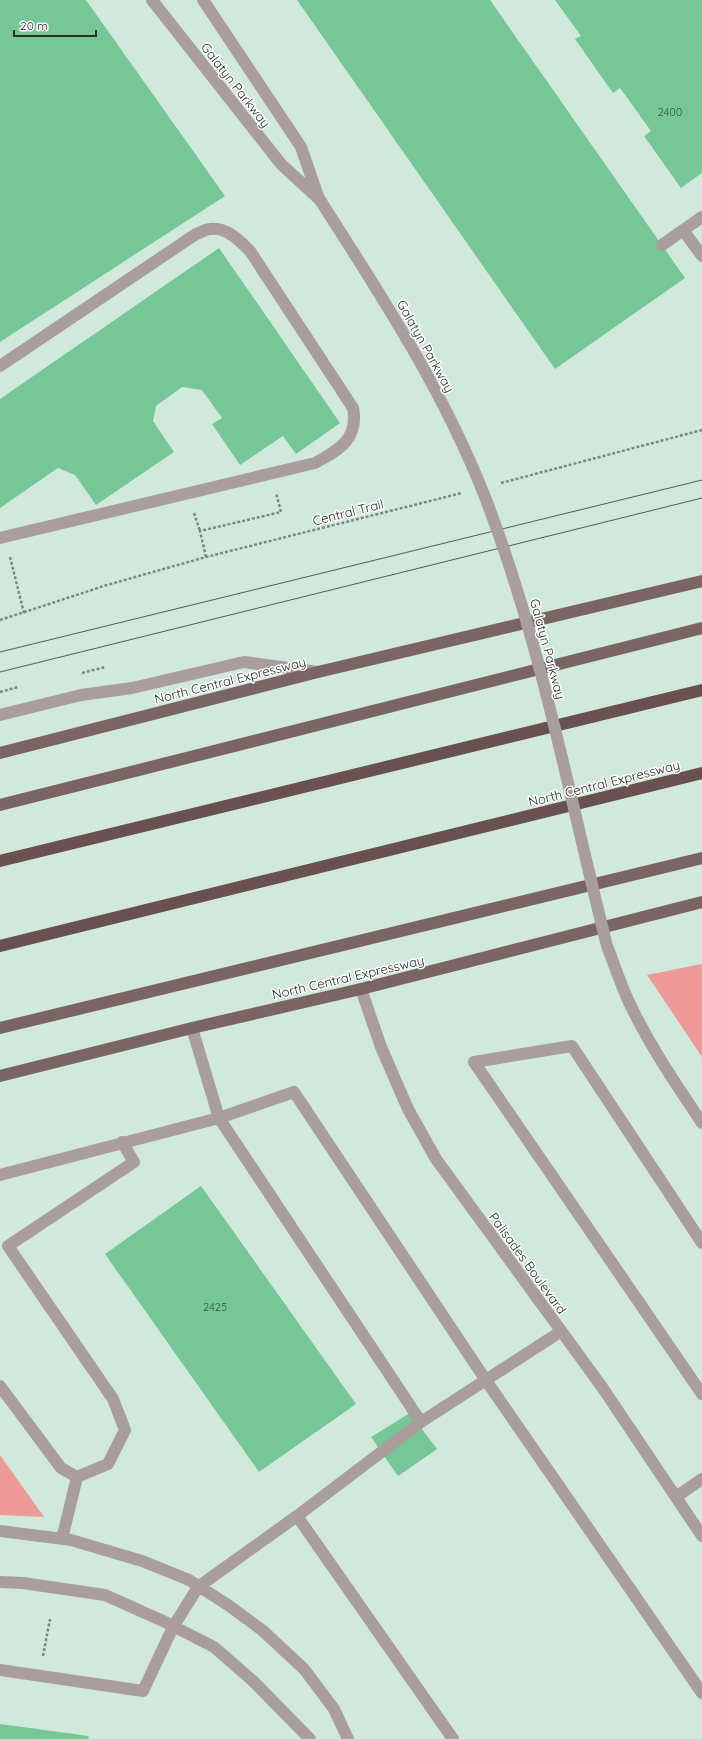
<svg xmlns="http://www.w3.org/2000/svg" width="702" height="1739" viewBox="0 0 702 1739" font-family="Quicksand,sans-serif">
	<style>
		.green { fill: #ec9998 }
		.building { fill: #75c798 }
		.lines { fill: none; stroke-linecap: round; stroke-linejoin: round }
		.path { stroke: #7a8a80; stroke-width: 2.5; stroke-dasharray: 3 2; stroke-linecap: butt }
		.minor { stroke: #aa9e9d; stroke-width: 12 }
		.major { stroke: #7b6564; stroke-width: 12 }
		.highway { stroke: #695150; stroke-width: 12 }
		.tram { stroke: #4f5c54; stroke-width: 1 }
		.minor-bridge { stroke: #aa9e9d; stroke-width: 12 }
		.labels { text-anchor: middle; stroke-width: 3; stroke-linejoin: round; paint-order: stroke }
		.number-label { font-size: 11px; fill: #395444 }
		.street-label { font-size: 13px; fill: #252e28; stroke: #fff }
	</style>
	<rect width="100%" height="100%" fill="#d1e9da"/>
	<path class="green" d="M702,964v93l-55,-82z
		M0,1455l44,62 -44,-2z"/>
	<path class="building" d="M0,0h86l139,196 -225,146z
		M297,0h193l195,278 -130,91z
		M555,0h147v173l-21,15 -37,-52 7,-5 -31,-43 -7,5 -38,-54 6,-3z
		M219,248l121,175 -44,31 -13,-18 -43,29 -28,-41 10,-6 -20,-28 -20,-3 -26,19 -3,15 21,31 -78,53 -21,-30 -17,-7 -58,40v-109z
		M201,1186l155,218 -97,68 -154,-218z
		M410,1413l27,36 -39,27 -27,-39z
		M0,1724l89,12 -1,3h-88z"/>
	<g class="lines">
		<path class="path" d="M501,483l201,-53
			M194,513l6,18
			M10,557l14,56
			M206,557l-6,-26 81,-19 -5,-19
			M0,620l107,-35 99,-28 256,-64
			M82,673l23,-6
			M0,692l18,-5
			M43,1656l7,-37"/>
		<path class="minor" d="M152,0l129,164 39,36
			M203,0l98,147 18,52
			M683,230l19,26
			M662,245l40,-28
			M0,366l196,-132c4,-1 10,-5 14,-5 17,-2 30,12 40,22l103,157c6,31 -14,42 -38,55l-315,75
			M0,715l81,-20 51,-7 112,-26 74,10
			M361,989l20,58 27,62 28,50 166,228 100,149
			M0,1175l219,-57 -27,-90
			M702,1243l-130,-197 -98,16 228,332
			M0,1386l61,82 16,9 31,-13 17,-34 -12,-31 -105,-153 126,-84 -12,-20
			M421,1422l-202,-304 75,-26 191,287 217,314
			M676,1497l26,-18
			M297,1516l156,223
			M0,1531l71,9 71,21 47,19 39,25 34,25 42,39 30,40 14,30
			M62,1539l15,-62
			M0,1582l23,1 82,12 58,26 51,26 39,34 57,58
			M0,1670l143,21 30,-64 25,-40 99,-71 124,-94 139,-90"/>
		<path class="major" d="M0,753l318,-81 384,-91
			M0,805l702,-177
			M0,1028l702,-170
			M0,1076l192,-48 169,-39 341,-87"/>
		<path class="highway" d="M0,861l702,-171
			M0,946l702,-173"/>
		<path class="tram" d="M0,652l702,-172
			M0,672l702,-174"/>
		<path class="minor-bridge" d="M320,200c61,95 123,190 165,297 56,145 84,299 122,449 7,18 13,36 21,54 20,43 47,83 74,123"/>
	</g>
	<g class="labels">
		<g class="number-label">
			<text x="670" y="116">2400</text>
			<text x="215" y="1311">2425</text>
		</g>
		<g class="street-label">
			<text transform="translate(236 85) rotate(52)" y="5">Galatyn Parkway</text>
			<text transform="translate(426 346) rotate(61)" y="5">Galatyn Parkway</text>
			<text transform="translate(348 512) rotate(-14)" y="5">Central Trail</text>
			<text transform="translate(548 649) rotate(75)" y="5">Galatyn Parkway</text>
			<text transform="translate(230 680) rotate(-14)" y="5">North Central Expressway</text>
			<text transform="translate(604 783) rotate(-14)" y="5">North Central Expressway</text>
			<text transform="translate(348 977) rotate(-13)" y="5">North Central Expressway</text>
			<text transform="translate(528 1263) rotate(54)" y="5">Palisades Boulevard</text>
		</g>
	</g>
	<path d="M14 30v6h82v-6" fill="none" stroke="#252e28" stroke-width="2"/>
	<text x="20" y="30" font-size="12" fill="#252e28" stroke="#ffffff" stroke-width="3" paint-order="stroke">20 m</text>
</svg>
